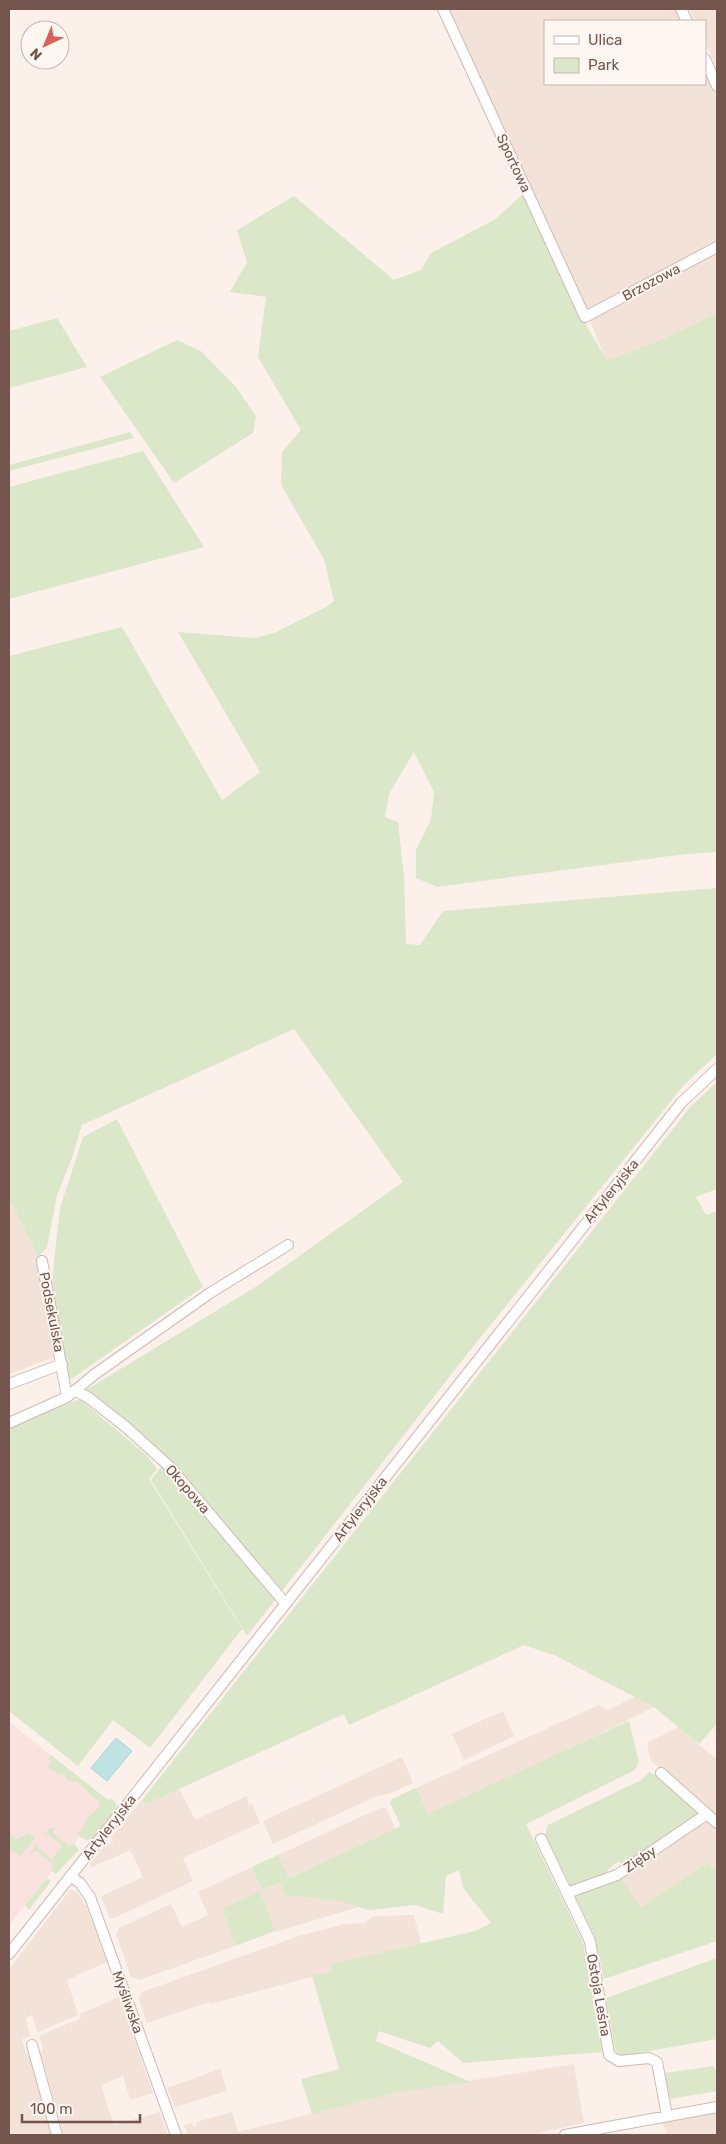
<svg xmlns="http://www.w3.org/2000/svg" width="726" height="2144" viewBox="0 0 726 2144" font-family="Rubik,sans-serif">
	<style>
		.residential { fill: #f2e2d8 }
		.commercial { fill: #fae2de }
		.green { fill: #dae8c9 }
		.water { fill: #bfe3e3; stroke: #a6d4d4 }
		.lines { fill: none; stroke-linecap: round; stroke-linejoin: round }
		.minor-casing { stroke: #cebab3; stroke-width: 12 }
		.minor { stroke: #fff; stroke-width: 10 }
		.labels { text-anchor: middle; stroke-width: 4; stroke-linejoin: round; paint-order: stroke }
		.street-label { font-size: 14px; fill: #74564f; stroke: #fef6f0 }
	</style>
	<rect width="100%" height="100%" fill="#fbf1ea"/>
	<path class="residential" d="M452,9h223l6,12h-136v63h160v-13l12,26v216l-56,27 -54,22 -37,-91 -122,-260z
		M690,9h27v60l-12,-27v-21h-10z
		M9,1199l29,58 5,43 10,28 4,28 -48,18z
		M635,1697l19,10 -98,49 -128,58 -12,-26 183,-83 9,5z
		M503,1711l11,25 -50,24 -12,-26z
		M678,1727l39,33v57l-66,-56 -4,-18z
		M402,1757l11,26 -24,11 -12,2 -104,48 -10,-23z
		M179,1789l16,31 52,-24 2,10 3,-2 8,19 -77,35 10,23 -79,37h-4l-9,-22 42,-19 -13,-27 -40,18 1,-5 14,-18 8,-4 -2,-4 31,-37 4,4z
		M382,1807l5,2 8,20 -107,49 -10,-23z
		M710,1821l7,6v44l-9,-8 -67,44 -20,-29 84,-56z
		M252,1867l10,23 18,-8 5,13 54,6 20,6 -84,25 -15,-41 -38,18 13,37 -96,34 -8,-3 -15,-43 3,-6 52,-24 11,23 26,-12 -10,-23z
		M71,1889l7,4 9,15 20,54 -40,18 11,35 -40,17 -6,-17 -6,3 4,18 -8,3 4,15 3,2 5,14 17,65h-42v-166z
		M414,1915l7,29 -90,20 2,7 -123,33 -1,-2 -62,21 -8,-24 3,-7 157,-56 45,-12 21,-1 8,-7z
		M119,1997l34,96 -23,7 -7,-24 -22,9 13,40 46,-13 8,23h-104l-23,-82 2,-5 -4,-12 42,-18 -1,-4z
		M574,2064l10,59 -55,12h-341l-4,-10 8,-2 2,4 3,-1 -1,-4 36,-10 6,20 161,-40z
		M220,2069l7,22 -52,16 -8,-19z
		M717,2112v23h-49l-6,-12z"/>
	<path class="commercial" d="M9,1722l100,79 1,9 -24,30 -7,-3 -70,88z"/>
	<path class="green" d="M522,195l59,121 26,45 54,-21 56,-27v539l-31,2 -249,33 -21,-9v-28l15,-31 3,-27 -20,-40 -25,42 -4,23 13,5 6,55 2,67 14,1 23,-34 274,-23v166l-33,31 -216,268 -221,283 -96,-156 11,-14 -31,-41 -45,-35 171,-104 146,-104 -109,-153 -212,96 -10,33 -15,37 -10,53 -9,9 -29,-58v-543l113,-29 100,173 38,-28 -82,-140 77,6 19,-5 52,-26 8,-6 -10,-42 -43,-74 1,-33 19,-22 -43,-73 8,-60 -36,-5 17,-30 -10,-32 57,-34 100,84 27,-10 10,-17 63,-33z
		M57,318l30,49 -78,21v-57z
		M177,340l24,11 35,36 20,29 -3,17 -79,50 -74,-106z
		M130,432l4,6 -125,33v-6z
		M143,451l61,96 -195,52v-112z
		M717,1082v107l-21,8 10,18 11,-4v513l-18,20 -45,-37 -98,-51 -32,-11 -175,80 -5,-11 -198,90 -4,-4 549,-694z
		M117,1119l86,168 -136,95 -15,-94 2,-27 6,-53 23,-71z
		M80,1399l67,57 10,13 -8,10 93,150 -92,119 -37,-28 -35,46 -69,-55v-284z
		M629,1721l10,41 -4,8 -109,54 57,118 19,110 -139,11 -25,-22 -8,7 -51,-17 -3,10 95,41 -72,10 -87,22 -11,-35 38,-10 -27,-93 20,-5 -1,-7 144,-33 16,-8 -28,-35 -4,-18 -13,6 -3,38 -27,-9 -48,5 -29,-9 -54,-6 -5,-13 -18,8 -10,-23 26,-12 11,23 112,-52 -11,-23 2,-4 24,-11 12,26z
		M51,1755l57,45 3,-2 5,5 1,7 -24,29 -7,1 -10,-6 6,-4 4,-11 13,-12v-5l-20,-19 -13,-3 -1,-5 -9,-2 -9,-6 4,-5 -4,-3z
		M649,1772l9,4 40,33 -1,9 -71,47 -8,-3 -11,8 2,4 -38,13 -26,-52 3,-10 93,-45z
		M55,1828l-2,5 16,13 5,-3 5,7 -23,24 -5,-4 3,-5 -19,-15 -3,4 -2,-1 10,-11 -3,5 15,12 10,-14 -14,-11 -5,3 6,-8z
		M9,1832l6,8 13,-7 7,5 -14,18 -12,-7z
		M708,1863l9,8v70l-113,38 -9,-42 -20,-41 5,-5 41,-13 20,29z
		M47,1878l4,3 -22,29 -4,-5z
		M260,1891l15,40 -40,15 -13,-37z
		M717,1958v81l-96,17 -6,-6 -9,-52z
		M713,2066l4,7v18l-47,8 -5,-26z"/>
	<path class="water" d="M116,1738l16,13 -25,30 -16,-13z"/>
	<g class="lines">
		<g class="minor-casing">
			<path id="minor" d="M443,9l142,308 132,-70
				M681,9l6,12
				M705,59l12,27
				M42,1261l25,136
				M9,1384l53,-20
				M76,1391l13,7 38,30 44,40 114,135
				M9,1423l58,-26 28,-23 115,-81 78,-48
				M661,1773l56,50
				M541,1839l49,102 19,114 10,6 30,-3 8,4 10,54
				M70,1876l10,7 10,14 86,238
				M567,1893l50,-18 90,-61
				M9,1954l672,-851 36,-34
				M32,2045l25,90
				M565,2135l152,-28"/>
		</g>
		<use href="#minor" class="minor"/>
	</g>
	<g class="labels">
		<g class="street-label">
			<text transform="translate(514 163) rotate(65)" y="5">Sportowa</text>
			<text transform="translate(651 282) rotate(-28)" y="5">Brzozowa</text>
			<text transform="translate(611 1191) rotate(-51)" y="5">Artyleryjska</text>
			<text transform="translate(52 1312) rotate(79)" y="5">Podsekulska</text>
			<text transform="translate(188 1489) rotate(49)" y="5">Okopowa</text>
			<text transform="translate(360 1509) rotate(-52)" y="5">Artyleryjska</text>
			<text transform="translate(109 1827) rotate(-52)" y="5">Artyleryjska</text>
			<text transform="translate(640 1859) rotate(-34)" y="5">Zięby</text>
			<text transform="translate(599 1995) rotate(80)" y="5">Ostoja Leśna</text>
			<text transform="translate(128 2002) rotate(70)" y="5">Myśliwska</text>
		</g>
	</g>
	<rect width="726" height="2144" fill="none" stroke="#74564f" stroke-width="20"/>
	<rect x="544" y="20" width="162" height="65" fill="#fef6f0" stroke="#c7b6b0"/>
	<rect x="554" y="36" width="25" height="8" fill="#ffffff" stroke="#c7b6b0"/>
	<text x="588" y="45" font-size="15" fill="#74564f">Ulica</text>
	<rect x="554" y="58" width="25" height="15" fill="#dae8c9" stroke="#c7b6b0"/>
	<text x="588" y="70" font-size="15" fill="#74564f">Park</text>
	<g transform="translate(45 45) rotate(224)"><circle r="24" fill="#fef6f0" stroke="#c7b6b0"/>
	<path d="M0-4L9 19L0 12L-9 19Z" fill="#da6159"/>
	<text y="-8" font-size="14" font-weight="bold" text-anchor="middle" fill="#74564f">N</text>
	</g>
	<path d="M22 2114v8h118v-8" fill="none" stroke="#74564f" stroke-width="2.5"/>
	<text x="30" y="2114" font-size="15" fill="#74564f" stroke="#fef6f0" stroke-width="4" paint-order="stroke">100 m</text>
</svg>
